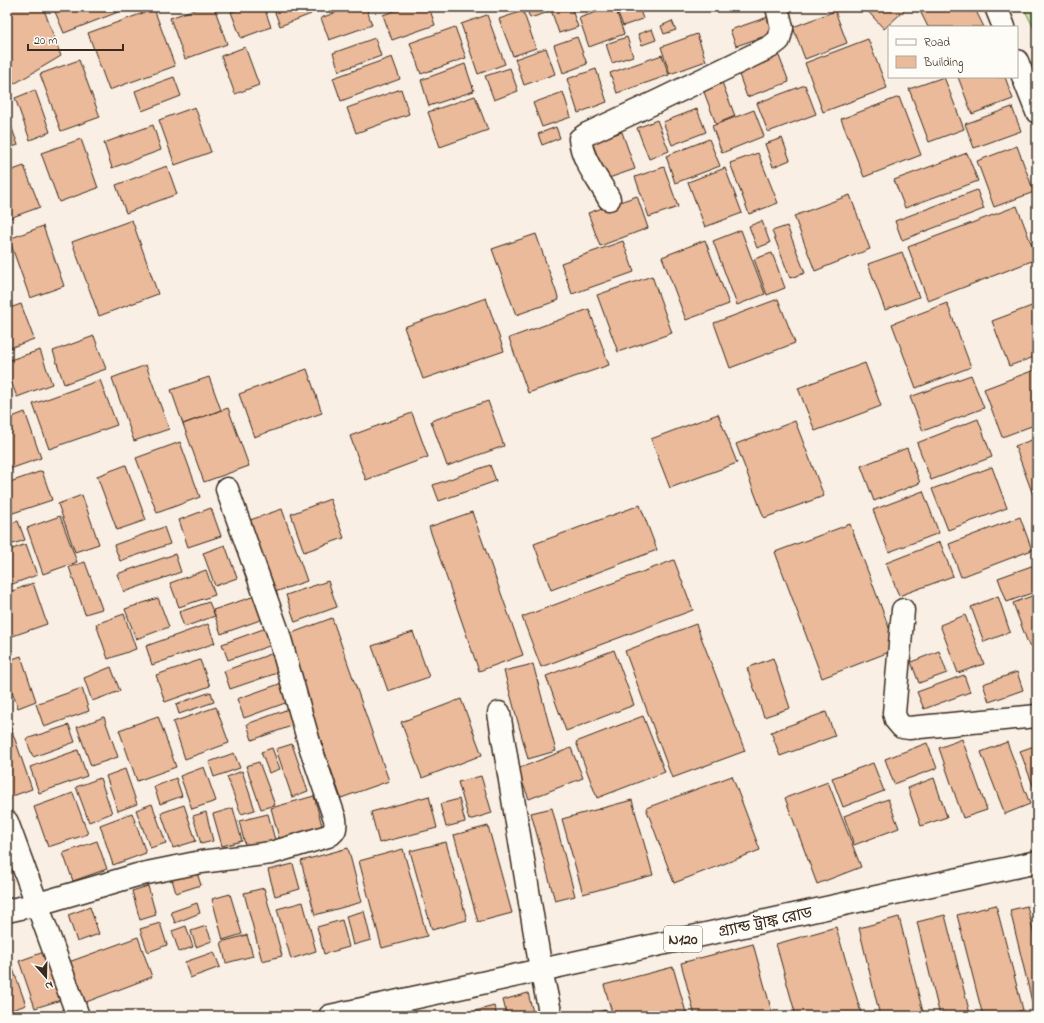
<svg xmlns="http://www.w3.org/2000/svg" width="1044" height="1023" viewBox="0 0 1044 1023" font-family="'Indie Flower','Noto Sans Bengali',sans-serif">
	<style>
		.green { fill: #bce6a2; stroke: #7c8860 }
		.building { fill: #eaba9a; stroke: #3b2a1e }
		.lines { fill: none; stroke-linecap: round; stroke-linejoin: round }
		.minor-casing { stroke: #3b2a1e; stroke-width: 25 }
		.highway-casing { stroke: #3b2a1e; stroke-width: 25 }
		.minor { stroke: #fdfcf7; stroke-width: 22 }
		.highway { stroke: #fdfcf7; stroke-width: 22 }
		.labels { text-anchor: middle; stroke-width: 3; stroke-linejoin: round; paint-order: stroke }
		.shield { fill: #fdfcf7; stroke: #75695f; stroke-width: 1 }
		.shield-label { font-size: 15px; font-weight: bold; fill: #3b2a1e }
		.street-label { font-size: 16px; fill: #3b2a1e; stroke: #fdfcf7 }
	</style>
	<rect width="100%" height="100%" fill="#f9efe4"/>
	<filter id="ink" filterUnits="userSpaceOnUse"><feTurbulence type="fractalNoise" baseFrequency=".025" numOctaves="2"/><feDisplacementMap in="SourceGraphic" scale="8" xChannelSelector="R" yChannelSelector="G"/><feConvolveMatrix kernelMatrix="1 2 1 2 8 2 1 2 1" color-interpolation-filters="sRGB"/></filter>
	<g filter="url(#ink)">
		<path class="green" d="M1023,7h14v27z"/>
		<path class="building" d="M7,7h36l18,49 -47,28 -7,-19z
			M53,7h78l-67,26z
			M201,7h13l13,37 -42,15 -15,-41z
			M244,7h20l7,20 -30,11 -10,-26z
			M273,7h36l2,7 -31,12z
			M350,7h16l6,18 -43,15 -8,-22z
			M405,7h24l6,18 -43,15 -9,-25z
			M473,7h14l-13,5z
			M526,7h18l2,6 -16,5z
			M550,7h21l7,20 -19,6z
			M611,7h4l9,27 -35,13 -10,-29z
			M616,7h23l4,12 -20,7z
			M864,7h44l-24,22z
			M924,7h50l10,20h-56l-9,-18z
			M154,9l21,57 -66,24 -21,-57z
			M523,11l13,37 -23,8 -14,-37z
			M835,11l12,32 -42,16 -12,-32z
			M487,15l18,49 -27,10 -17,-50z
			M768,17l6,16 -38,13 -6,-16z
			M672,21l4,9 -12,4 -3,-8z
			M455,27l11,31 -45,16 -11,-31z
			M652,29l4,11 -14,5 -4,-11z
			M697,34l9,27 -36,13 -9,-27z
			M577,37l10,27 -24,9 -9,-28z
			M627,37l6,19 -21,7 -6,-19z
			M375,38l6,18 -42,15 -6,-18z
			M868,39l19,49 -64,24 -18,-49z
			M245,47l14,38 -24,9 -14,-38z
			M546,48l9,26 -31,11 -9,-26z
			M777,51l12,31 -42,15 -11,-31z
			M662,55l7,20 -52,18 -7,-20z
			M392,57l8,22 -59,22 -8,-23z
			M79,60l21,57 -39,14 -21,-57z
			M465,64l9,27 -45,15 -8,-26z
			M510,68l8,23 -24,9 -9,-24z
			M596,69l11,33 -29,11 -11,-34z
			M174,77l7,19 -39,15 -7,-20z
			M720,77l15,39 -19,8 -15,-40z
			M944,77l20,52 -35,13 -20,-53z
			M958,77h47l8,22 -41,15z
			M805,85l11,29 -48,18 -11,-29z
			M401,89l8,25 -53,19 -9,-25z
			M35,90l15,42 -20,8 -15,-42z
			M563,92l8,25 -29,10 -9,-24z
			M475,96l13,34 -48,17 -12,-35z
			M899,97l22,58 -57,22 -23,-58z
			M195,107l16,45 -36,13 -16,-45z
			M1012,107l9,24 -47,17 -9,-24z
			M697,109l9,23 -34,13 -9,-23z
			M754,110l10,26 -42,17 -10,-27z
			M7,115l11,30 -11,4z
			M657,120l12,31 -20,8 -12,-31z
			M153,125l8,25 -49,18 -8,-25z
			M556,127l4,11 -18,7 -4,-11z
			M622,132l13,37 -29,10 -14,-37z
			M782,138l8,22 -17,7 -8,-23z
			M81,139l17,49 -39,14 -18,-49z
			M709,139l11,27 -45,17 -9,-27z
			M1017,146l17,46 -40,15 -17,-46z
			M758,153l20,50 -29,11 -19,-51z
			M967,153l11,28 -73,27 -11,-28z
			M24,166l16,41 -33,12v-47z
			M167,166l10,28 -51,19 -10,-28z
			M664,167l14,40 -29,10 -14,-40z
			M725,168l17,45 -37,14 -17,-45z
			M977,190l7,19 -82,31 -7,-19z
			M850,195l20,54 -55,22 -21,-55z
			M637,196l11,32 -48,18 -12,-33z
			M1017,206l20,53 -109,42 -20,-54z
			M132,220l26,74 -59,22 -27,-74z
			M762,221l8,22 -13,5 -8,-22z
			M43,226l21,60 -34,12 -21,-59z
			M787,226l18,47 -15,5 -18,-47z
			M741,230l24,64 -28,11 -24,-64z
			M536,234l23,66 -43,15 -24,-66z
			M705,240l24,64 -43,16 -24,-63z
			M623,241l11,31 -62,22 -11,-31z
			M902,252l17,45 -34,13 -17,-46z
			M772,253l13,35 -18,7 -13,-36z
			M652,276l20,57 -54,19 -21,-57z
			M486,298l18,53 -81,28 -19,-52z
			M778,299l17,44 -65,25 -16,-45z
			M947,303l24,64 -55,21 -24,-64z
			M21,304l13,35 -27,10v-40z
			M1037,304v52l-28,10 -17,-45z
			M589,309l20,56 -81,28 -19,-55z
			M94,336l12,33 -42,15 -11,-33z
			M40,350l12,34 -35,13 -10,-26v-10z
			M865,363l16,43 -66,25 -17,-43z
			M146,365l23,64 -35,12 -22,-63z
			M307,369l15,44 -68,24 -15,-43z
			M1037,369v55l-35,13 -18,-48z
			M971,375l13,33 -61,23 -13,-34z
			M209,377l12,33 -38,14 -12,-34z
			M100,380l17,45 -68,24 -16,-45z
			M488,401l16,45 -57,20 -16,-45z
			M228,408l21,58 -45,16 -21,-58z
			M25,412l16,46 -34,12v-51z
			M412,413l16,44 -62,23 -16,-44z
			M718,414l19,49 -67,25 -19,-49z
			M978,419l14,38 -61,23 -14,-37z
			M795,421l29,75 -60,22 -28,-74z
			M1037,438v65h-1l-21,-57z
			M180,442l20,55 -43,16 -21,-55z
			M907,448l13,35 -46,18 -13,-35z
			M126,465l20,55 -29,10 -20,-54z
			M490,465l6,16 -57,20 -6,-16z
			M992,467l15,41 -59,22 -16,-41z
			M42,471l10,29 -45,15v-32z
			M923,491l16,42 -50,19 -16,-42z
			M82,495l17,49 -24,8 -17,-48z
			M330,499l14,39 -40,14 -13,-38z
			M640,505l17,45 -106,40 -17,-46z
			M211,508l10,28 -33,11 -9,-27z
			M282,509l25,72 -32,11 -25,-72z
			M472,512l51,143 -44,16 -50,-144z
			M60,516l17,46 -34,12 -16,-46z
			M1020,517l12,33 -71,27 -12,-33z
			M18,521l7,19 -18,6v-21z
			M850,524l47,125 -75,29 -47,-126z
			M164,527l6,17 -50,17 -6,-16z
			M940,542l13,34 -54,20 -13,-33z
			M26,544l11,31 -30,11v-35z
			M225,545l12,33 -22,8 -12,-33z
			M175,554l6,18 -57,20 -7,-18z
			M674,560l19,50 -152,57 -19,-50z
			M85,562l17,47 -17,5 -16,-47z
			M1037,564v27l-30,11 -9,-24z
			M206,570l9,25 -36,12 -9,-24z
			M328,581l9,26 -42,15 -9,-27z
			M33,583l14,41 -40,14v-45z
			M1037,594v49l-8,3 -16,-43z
			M255,596l8,23 -42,15 -8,-24z
			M998,596l12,36 -26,10 -13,-35z
			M158,598l11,29 -33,12 -11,-30z
			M209,602l6,14 -31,11 -5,-15z
			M124,614l12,35 -28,10 -12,-35z
			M965,615l19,49 -26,9 -18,-48z
			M332,618l57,163 -48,17 -57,-162z
			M208,624l7,19 -63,22 -6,-19z
			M696,624l49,127 -73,27 -47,-127z
			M266,628l6,17 -44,15 -6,-16z
			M413,632l16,45 -41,14 -16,-45z
			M614,650l20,55 -68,26 -20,-55z
			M279,651l7,19 -56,19 -6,-18z
			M939,651l8,22 -28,10 -8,-21z
			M21,656l15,45 -18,7 -11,-30v-17z
			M773,658l17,50 -26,9 -17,-49z
			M200,660l10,26 -45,16 -9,-27z
			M533,664l23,87 -28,8 -24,-88z
			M111,667l9,24 -28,10 -8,-23z
			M1017,672l6,18 -34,12 -6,-18z
			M964,675l6,17 -46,17 -7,-17z
			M282,683l6,19 -44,16 -7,-19z
			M82,688l7,23 -45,16 -8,-23z
			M211,692l3,10 -35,12 -3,-10z
			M461,699l21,56 -60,23 -21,-56z
			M216,707l13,36 -44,16 -12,-37z
			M294,707l6,16 -48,17 -5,-16z
			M826,712l9,24 -55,20 -9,-24z
			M158,716l18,51 -39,14 -18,-51z
			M643,716l22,56 -68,26 -21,-56z
			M104,717l14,40 -27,9 -14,-39z
			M69,725l6,17 -42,15 -7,-18z
			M11,728l21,61 -25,9v-69z
			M962,739l25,71 -24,8 -24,-70z
			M1007,742l23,62 -25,10 -24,-62z
			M927,743l10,25 -43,16 -9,-25z
			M292,744l16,47 -16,6 -16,-48z
			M1037,745v51l-17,-45z
			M272,748l8,21 -11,4 -8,-21z
			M571,748l12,30 -54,21 -12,-30z
			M78,750l9,26 -48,17 -9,-26z
			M234,753l6,15 -26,9 -5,-15z
			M259,762l16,43 -14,4 -15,-43z
			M873,763l11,28 -41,16 -11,-29z
			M204,767l12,34 -24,8 -12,-33z
			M125,769l12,35 -19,7 -12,-35z
			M242,771l13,39 -14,4 -14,-37z
			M481,776l11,37 -23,7 -11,-38z
			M732,776l28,74 -86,33 -28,-75z
			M100,778l12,35 -23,9 -13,-35z
			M176,778l6,18 -22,8 -6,-17z
			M934,778l13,39 -26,9 -13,-38z
			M828,782l33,85 -44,17 -32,-86z
			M73,793l15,41 -40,13 -14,-40z
			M314,796l10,37 -43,12 -10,-37z
			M429,796l8,32 -58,15 -8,-31z
			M459,799l6,23 -19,5 -6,-23z
			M888,799l11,29 -45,17 -10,-29z
			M632,800l21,75 -70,19 -21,-75z
			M152,804l14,39 -16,5 -14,-38z
			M184,805l12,36 -23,7 -12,-35z
			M233,808l9,33 -20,5 -9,-32z
			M552,808l23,88 -20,5 -24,-88z
			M206,812l7,29 -12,3 -8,-28z
			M132,813l14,40 -33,12 -13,-40z
			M268,814l7,26 -29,8 -7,-27z
			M488,826l24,87 -34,9 -24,-87z
			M97,841l10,28 -34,12 -10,-28z
			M446,842l21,78 -35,10 -22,-79z
			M348,848l14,54 -47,13 -14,-54z
			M403,849l24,87 -45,12 -23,-87z
			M293,864l7,25 -25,7 -7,-26z
			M195,867l6,18 -25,8 -5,-17z
			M148,886l8,29 -16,5 -8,-29z
			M264,888l18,68 -20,5 -18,-68z
			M230,894l12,40 -19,6 -11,-41z
			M303,902l13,49 -25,8 -14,-50z
			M197,903l3,10 -25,10 -4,-11z
			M996,905l27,105 -23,6h-17l-26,-101z
			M1027,906l10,41v62l-3,1 -24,-100z
			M90,907l9,27 -22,8 -9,-27z
			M364,911l7,29 -18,5 -7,-29z
			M945,915l25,99 -7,2h-23l-23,-94z
			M899,917l25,99h-44l-21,-88z
			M342,920l7,27 -25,7 -7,-27z
			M160,923l7,22 -19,7 -8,-23z
			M186,926l7,21 -14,5 -7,-21z
			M206,926l6,15 -16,6 -5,-16z
			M836,927l26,89h-66l-20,-72z
			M247,935l6,21 -27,7 -5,-21z
			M138,937l14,40 -71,27 -15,-41z
			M753,944l20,72h-78l-14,-53z
			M44,952l17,48 -26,8 -16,-47z
			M214,952l6,15 -30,11 -5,-16z
			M9,958l17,47 -17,6 -2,-6v-46z
			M673,967l14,49h-74l-9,-31z
			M528,993l6,23h-27l-4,-16z
			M494,1006l3,10h-21l-1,-5z
			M605,1010l2,6h-23z
			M1037,1012v4h-13z"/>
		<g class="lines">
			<g class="minor-casing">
				<path id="minor" d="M996,7l8,20
					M1017,61l20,51
					M609,199c-10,-19 -27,-38 -29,-60l7,-5 71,-33 112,-54 9,-7 3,-12 -5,-21
					M903,610l-9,103 2,7 6,7 7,1 128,-12
					M499,713l42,257 10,46
					M7,822l71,194
					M7,911l31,-7 99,-29 64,-13 70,-9 57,-17c8,-5 8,-8 7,-17l-25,-73 -32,-114 -51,-143"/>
			</g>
			<g class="highway-casing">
				<path id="highway" d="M330,1016l707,-154"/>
			</g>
			<use href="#minor" class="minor"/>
			<use href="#highway" class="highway"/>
		</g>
	</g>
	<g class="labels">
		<rect class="shield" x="664" y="926" width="38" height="26" rx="3"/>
		<g class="shield-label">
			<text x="683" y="944">N120</text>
		</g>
		<g class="street-label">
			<text transform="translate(765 921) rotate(-12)" y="6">গ্র্যান্ড ট্রাঙ্ক রোড</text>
		</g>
	</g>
	<rect width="1044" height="1023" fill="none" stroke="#fdfcf7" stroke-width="24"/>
	<rect x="12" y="12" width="1020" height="999" fill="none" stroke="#3b2a1e" stroke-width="1.5" filter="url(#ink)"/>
	<rect x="888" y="26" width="130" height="52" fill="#fdfcf7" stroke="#afa8a0"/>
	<rect x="896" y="39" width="20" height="6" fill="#fdfcf7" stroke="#afa8a0"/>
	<text x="924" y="46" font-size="12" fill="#3b2a1e">Road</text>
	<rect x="896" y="56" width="20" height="12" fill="#eaba9a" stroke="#afa8a0"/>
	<text x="924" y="66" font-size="12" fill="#3b2a1e">Building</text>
	<g transform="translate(46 977) rotate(160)" stroke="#fdfcf7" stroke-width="3" paint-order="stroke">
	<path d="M0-3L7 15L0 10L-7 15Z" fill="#3b2a1e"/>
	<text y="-6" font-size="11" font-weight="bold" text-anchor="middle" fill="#3b2a1e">N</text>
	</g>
	<path d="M28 44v6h95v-6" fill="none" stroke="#3b2a1e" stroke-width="2"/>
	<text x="34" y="44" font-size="12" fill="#3b2a1e" stroke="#fdfcf7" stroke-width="3" paint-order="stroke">20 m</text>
</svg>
